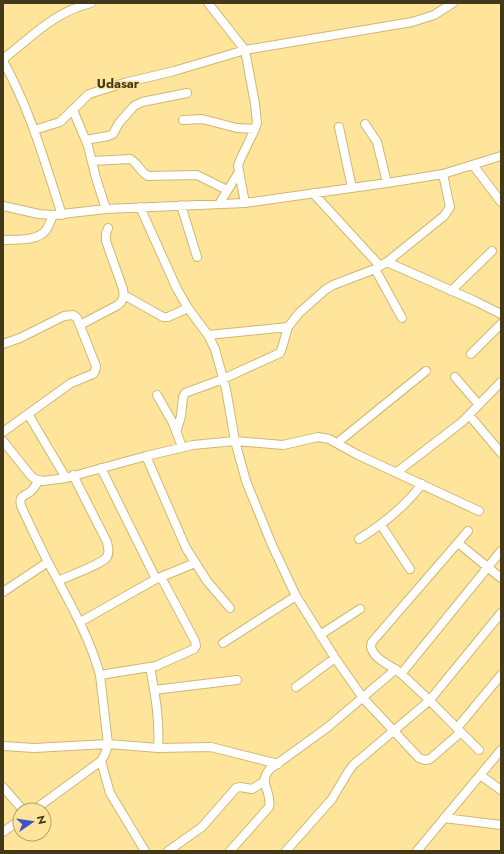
<svg xmlns="http://www.w3.org/2000/svg" width="504" height="854" viewBox="0 0 504 854" font-family="Jost,sans-serif">
	<style>
		.lines { fill: none; stroke-linecap: round; stroke-linejoin: round }
		.minor-casing { stroke: #d0b770; stroke-width: 10 }
		.minor { stroke: #fff; stroke-width: 8 }
		.labels { text-anchor: middle; stroke-width: 3; stroke-linejoin: round; paint-order: stroke }
		.quarter-label { font-size: 13px; font-weight: bold; fill: #43381a; stroke: #ffe59c }
	</style>
	<rect width="100%" height="100%" fill="#ffe59c"/>
	<g class="lines">
		<g class="minor-casing">
			<path id="minor" d="M208,3l37,47 10,54 2,19 -2,6 -15,31 -2,6 7,37
				M3,59c30,-23 51,-47 88,-56
				M3,61c27,48 42,102 59,154
				M73,110l15,36 8,32 10,31
				M183,120l19,-1 35,9 18,1
				M365,124l12,18 10,41
				M339,127l13,61
				M34,130l26,-8 29,-28 35,-11 50,-12 71,-21 167,-28 22,-7 19,-12
				M86,140l22,-4 5,-2 6,-11 15,-17 8,-4 45,-9
				M92,161l38,-2c8,4 10,13 18,17l49,-1 30,15
				M473,165l28,37
				M313,193l67,73
				M219,204l20,-32
				M181,205l16,52
				M3,206l36,8 14,1 53,-6 139,-6 142,-20 56,-9 58,-18
				M140,207l37,82 11,19 20,27 7,14 11,40 9,52 11,40 26,64 24,51 39,62 28,40 56,60 6,2 5,-1 31,-27
				M3,240c13,-1 34,2 43,-10 3,-4 5,-10 7,-15
				M387,262l88,39 26,13
				M375,269l27,49
				M451,291l41,-40
				M124,295l39,22h5l20,-9
				M80,325l38,-20c6,-5 6,-9 5,-16l-17,-48v-7l2,-6
				M208,335l80,-8
				M3,344l17,-6 44,-22 9,-1 4,3 19,48 -1,5 -2,3 -22,9 -68,49
				M471,354l30,-30
				M455,377l24,28
				M157,395l16,28 9,24
				M28,414l38,64
				M469,415l32,38
				M177,430l4,-14 2,-19 2,-4 38,-14 57,-26 2,-5 6,-21 11,-14 26,-23 8,-5 42,-16 12,-7 57,-46 6,-9 -7,-33
				M3,441l28,35 4,3 8,2 23,-3 80,-22 47,-11 42,-4 48,4 35,-8 11,2 29,16 121,56
				M337,443l89,-72
				M146,456l40,92 21,33 23,27
				M101,468l55,111
				M397,472l65,-50 39,-40
				M381,525l29,44
				M468,531l-96,111 -1,4c1,12 19,19 28,26 28,24 53,52 80,78
				M359,539c24,-15 46,-32 63,-55
				M458,543l43,35
				M58,581c10,-5 43,-16 49,-24 3,-5 1,-9 0,-15l-34,-67
				M3,592l45,-30
				M80,622l76,-43 39,-16
				M320,635l40,-26
				M223,643l73,-47
				M150,667c5,27 10,53 8,81
				M401,674l100,-123
				M100,675l56,-9 38,-17 2,-3 -1,-5 -34,-64
				M296,687l39,-29
				M154,690l83,-10
				M457,728l44,-53
				M3,746l31,2 74,-4 50,4 53,-1 67,17
				M101,761l9,32 35,58
				M480,775l21,15
				M3,787l20,23
				M34,810l67,-49 4,-7 3,-10 -8,-69c-11,-40 -32,-75 -51,-111 -10,-19 -19,-39 -28,-58 -2,-11 2,-9 9,-14 4,-3 6,-7 8,-11
				M444,818l57,7
				M3,832l17,-12
				M168,851l34,-24 34,-39 4,-1 12,2 13,-8
				M230,851l39,-44c4,-15 -12,-24 1,-38l58,-42 68,-58
				M286,851l46,-52 16,-27 5,-7 76,-64 72,-88
				M417,851l84,-101"/>
		</g>
		<use href="#minor" class="minor"/>
	</g>
	<g class="labels">
		<g class="quarter-label">
			<text x="118" y="88">Udasar</text>
		</g>
	</g>
	<rect width="504" height="854" fill="none" stroke="#43381a" stroke-width="8"/>
	<g transform="translate(32 822) rotate(77)"><circle r="19" fill="#ffe59c" stroke="#b4a068"/>
	<path d="M0-3L7 15L0 10L-7 15Z" fill="#4054c7"/>
	<text y="-6" font-size="11" font-weight="bold" text-anchor="middle" fill="#43381a">N</text>
	</g>
</svg>
